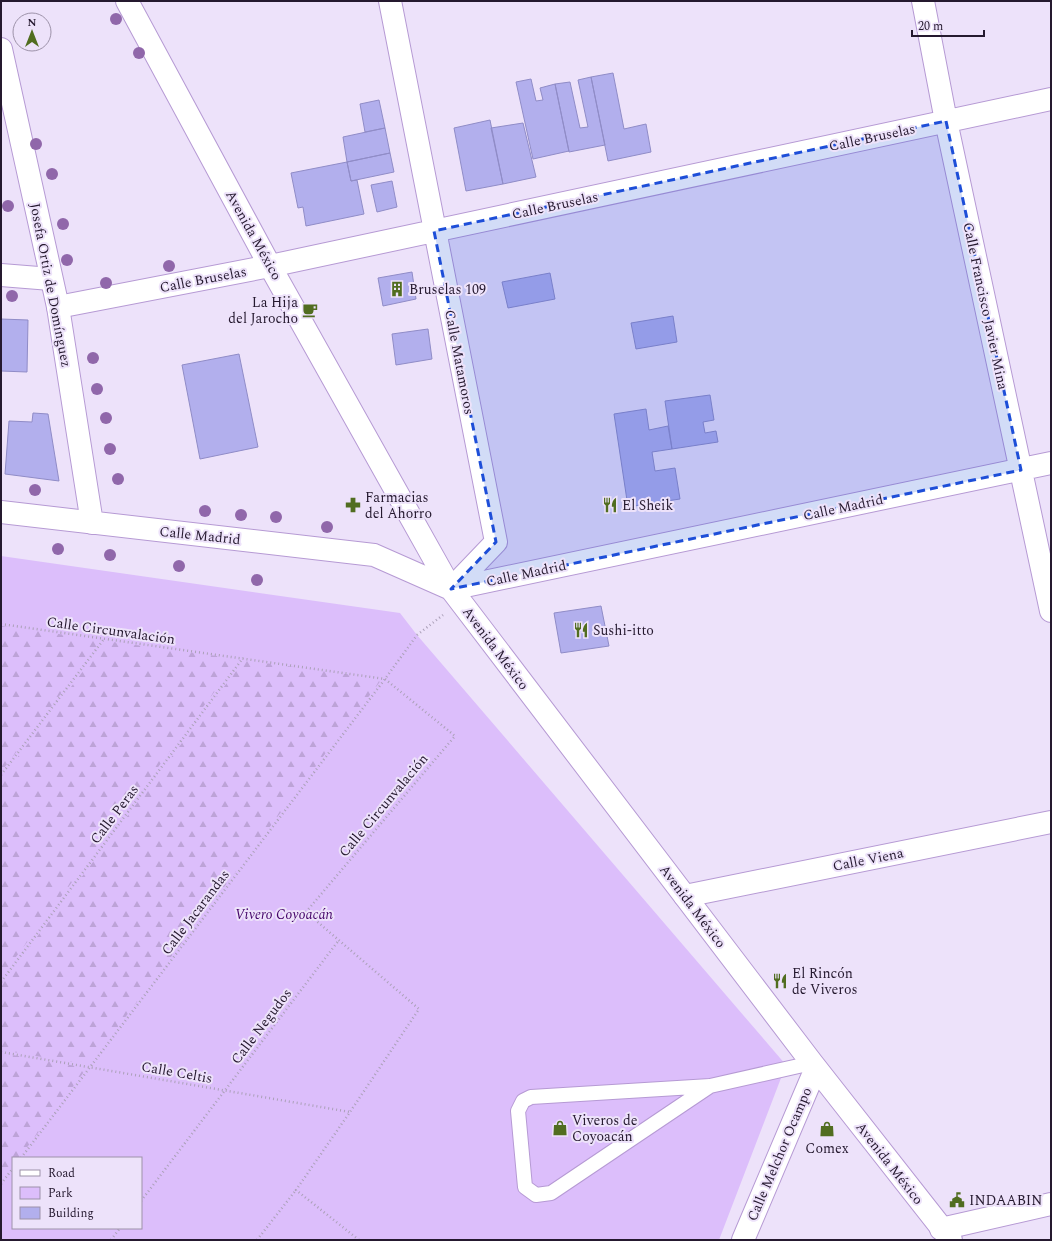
<svg xmlns="http://www.w3.org/2000/svg" width="1052" height="1241" viewBox="0 0 1052 1241" font-family="Spectral,serif">
	<style>
		.green { fill: #dcbefb; fill-rule: evenodd }
		.forest { fill: url(#forest-firs) }
		.building { fill: #b2afed; stroke: #908cc7 }
		.lines { fill: none; stroke-linecap: round; stroke-linejoin: round }
		.service-casing { stroke: #b69ad4; stroke-width: 16 }
		.minor-casing { stroke: #b69ad4; stroke-width: 24 }
		.tertiary-casing { stroke: #b69ad4; stroke-width: 24 }
		.path { stroke: #aba0b8; stroke-width: 2.5; stroke-dasharray: 1 3; stroke-linecap: butt }
		.service { stroke: #fff; stroke-width: 14 }
		.minor { stroke: #fff; stroke-width: 22 }
		.tertiary { stroke: #fff; stroke-width: 22 }
		.tree { fill: #9067aa }
		.marked { fill: #1d4ed8; fill-opacity: 0.2; stroke: #1d4ed8; stroke-width: 3; stroke-dasharray: 8 5; stroke-linejoin: round }
		.labels { text-anchor: middle; stroke-width: 4; stroke-linejoin: round; paint-order: stroke }
		.street-label { font-size: 14px; fill: #25192f; stroke: #ede2fa }
		.poi-label { font-size: 14px; fill: #25192f; stroke: #ede2fa; text-anchor: start }
		.park-label { font-size: 14px; font-style: italic; fill: #430368; stroke: #ede2fa }
	</style>
	<defs>
		<pattern id="forest-firs" width="22" height="20" patternUnits="userSpaceOnUse"><rect width="22" height="20" fill="#dcbefb"/><path d="M5 1l3.5 6h-7zM16 11l3.5 6h-7z" fill="#bda3d7"/></pattern>
	</defs>
	<rect width="100%" height="100%" fill="#ede2fa"/>
	<path class="green" d="M1,556l399,57 17,22 369,430 -67,175h-718zM13,1158h128v70h-128z"/>
	<path class="forest" d="M1,626l101,14 -101,132z
		M106,641l133,18 -238,318v-198z
		M244,660l138,19 -293,386 -88,-15v-65z
		M1,1053l86,15 -68,90h-6v7l-12,16z"/>
	<path class="building" d="M613,73l11,56 22,-5 5,28 -43,9 -17,-84z
		M591,77l14,68 -36,7 -14,-68 15,-2 10,46 8,-1 -10,-47z
		M531,79l5,22 7,-1 -3,-12 15,-4 14,67 -36,8 -17,-77z
		M379,100l6,28 -20,4 -5,-28z
		M490,120l13,64 -37,7 -12,-63z
		M523,123l13,54 -33,7 -12,-56z
		M385,128l5,25 -43,9 -4,-25z
		M390,153l4,19 -43,9 -4,-19z
		M347,162l4,19 6,-1 7,34 -58,12 -3,-19 -5,1 -7,-35z
		M392,181l5,26 -20,5 -6,-27z
		M412,272l4,27 -33,7 -5,-28z
		M550,273l5,26 -47,9 -6,-26z
		M673,316l4,26 -41,7 -5,-26z
		M1,319l27,1 -1,52 -26,-1z
		M428,329l4,30 -36,6 -4,-31z
		M239,354l19,93 -58,12 -18,-94z
		M710,395l4,25 -11,2 2,11 11,-2 2,11 -46,7 -7,-48z
		M646,409l3,21 19,-4 4,23 -20,3 3,19 20,-3 5,31 -52,8 -14,-93z
		M33,413l15,1 11,67 -54,-7 4,-53 23,1z
		M601,606l8,40 -48,7 -7,-40z"/>
	<g class="lines">
		<g class="service-casing">
			<path id="service" d="M710,1086l-159,107 -15,2 -11,-8 -7,-76 5,-10 8,-4 179,-11 102,-23"/>
		</g>
		<g class="minor-casing">
			<path id="minor" d="M390,1l106,541 -45,47
				M923,1l23,120 105,490
				M1,275l50,4
				M58,307l212,-41 781,-167
				M451,589l600,-126
				M685,896l366,-74
				M941,1229l110,-25"/>
		</g>
		<g class="tertiary-casing">
			<path id="tertiary" d="M127,1l143,265 181,323 361,474 139,177
				M1,49l57,258 34,216
				M1,512l373,43 77,34
				M743,1240l73,-172"/>
		</g>
		<path class="path" d="M1,624l384,55 70,57 -149,176 113,97 -69,103 -54,78 63,50
			M1,775l103,-136
			M1,982l242,-324
			M1,1052l349,60
			M21,1158l364,-479 32,-44 26,-20
			M1,1184l12,-16
			M141,1201l198,-261
			M111,1240l9,-12
			M257,1240l39,-50"/>
		<use href="#service" class="service"/>
		<use href="#minor" class="minor"/>
		<use href="#tertiary" class="tertiary"/>
	</g>
	<g class="tree">
		<circle cx="116" cy="19" r="6"/>
		<circle cx="139" cy="53" r="6"/>
		<circle cx="36" cy="144" r="6"/>
		<circle cx="52" cy="174" r="6"/>
		<circle cx="8" cy="206" r="6"/>
		<circle cx="63" cy="224" r="6"/>
		<circle cx="67" cy="260" r="6"/>
		<circle cx="169" cy="266" r="6"/>
		<circle cx="106" cy="283" r="6"/>
		<circle cx="12" cy="296" r="6"/>
		<circle cx="93" cy="358" r="6"/>
		<circle cx="97" cy="389" r="6"/>
		<circle cx="106" cy="418" r="6"/>
		<circle cx="110" cy="449" r="6"/>
		<circle cx="118" cy="479" r="6"/>
		<circle cx="35" cy="490" r="6"/>
		<circle cx="205" cy="511" r="6"/>
		<circle cx="241" cy="515" r="6"/>
		<circle cx="276" cy="517" r="6"/>
		<circle cx="327" cy="527" r="6"/>
		<circle cx="58" cy="549" r="6"/>
		<circle cx="110" cy="555" r="6"/>
		<circle cx="179" cy="566" r="6"/>
		<circle cx="257" cy="580" r="6"/>
	</g>
	<path class="marked" d="M946,121l75,349 -570,119 45,-47 -62,-311z"/>
	<defs>
		<g id="building-bare" transform="scale(1.2)"><path d="M-4-6H4V6H1V3H-1V6H-4ZM-2.5-4.3h1.7v1.8h-1.7ZM.8-4.3h1.7v1.8H.8ZM-2.5-1h1.7V.8h-1.7ZM.8-1h1.7V.8H.8Z" fill="#516d20" stroke="#ede2fa" stroke-width="2.5" paint-order="stroke"/></g>
		<g id="cafe-bare" transform="scale(1.2)"><path d="M-5.5-4.5H6V0H3Q3 3.5 0 3.5H-2.5Q-5.5 3.5-5.5 0ZM3-3.2v2h1.7v-2ZM-6 4.5H4V6H-6Z" fill="#516d20" stroke="#ede2fa" stroke-width="2.5" paint-order="stroke"/></g>
		<g id="pharmacy-bare" transform="scale(1.2)"><path d="M-2-6h4v4h4v4h-4v4h-4v-4h-4v-4h4Z" fill="#516d20" stroke="#ede2fa" stroke-width="2.5" paint-order="stroke"/></g>
		<g id="restaurant-bare" transform="scale(1.2)"><path d="M-5-6h1v4h1v-4h1v4h1v-4h1v5L-1.5 .5V6h-2V.5L-5-1ZM5-6V6H3V1.5H1.5Q1.5-4 5-6Z" fill="#516d20" stroke="#ede2fa" stroke-width="2.5" paint-order="stroke"/></g>
		<g id="shop-bare" transform="scale(1.2)"><path d="M-5-2.5h2.3a2.7 3.5 0 0 1 5.4 0H5L5.5 6h-11ZM-1.5-2.5h3a1.5 2.3 0 0 0-3 0Z" fill="#516d20" stroke="#ede2fa" stroke-width="2.5" paint-order="stroke"/></g>
		<g id="civic-bare" transform="scale(1.2)"><path d="M-.6-6.5H3V-4.5H.6V-3L4-1V1h2V6H-6V1h2V-1L-.6-3ZM-1.2 2.5V6h2.4V2.5Z" fill="#516d20" stroke="#ede2fa" stroke-width="2.5" paint-order="stroke"/></g>
	</defs>
	<g fill-rule="evenodd">
		<use href="#building-bare" x="397" y="289"/>
		<use href="#cafe-bare" x="310" y="310"/>
		<use href="#pharmacy-bare" x="353" y="505"/>
		<use href="#restaurant-bare" x="610" y="505"/>
		<use href="#restaurant-bare" x="581" y="630"/>
		<use href="#restaurant-bare" x="780" y="981"/>
		<use href="#shop-bare" x="560" y="1128"/>
		<use href="#shop-bare" x="827" y="1129"/>
		<use href="#civic-bare" x="957" y="1200"/>
	</g>
	<g class="labels">
		<g class="street-label">
			<text transform="translate(872 137) rotate(-12)" y="5">Calle Bruselas</text>
			<text transform="translate(555 205) rotate(-12)" y="5">Calle Bruselas</text>
			<text transform="translate(254 235) rotate(61)" y="5">Avenida México</text>
			<text transform="translate(203 279) rotate(-11)" y="5">Calle Bruselas</text>
			<text transform="translate(51 285) rotate(79)" y="5">Josefa Ortiz de Domínguez</text>
			<text transform="translate(986 306) rotate(78)" y="5">Calle Francisco Javier Mina</text>
			<text transform="translate(460 362) rotate(79)" y="5">Calle Matamoros</text>
			<text transform="translate(843 507) rotate(-12)" y="5">Calle Madrid</text>
			<text transform="translate(200 535) rotate(6)" y="5">Calle Madrid</text>
			<text transform="translate(526 573) rotate(-12)" y="5">Calle Madrid</text>
			<text transform="translate(111 630) rotate(8)" y="5">Calle Circunvalación</text>
			<text transform="translate(496 648) rotate(53)" y="5">Avenida México</text>
			<text transform="translate(383 805) rotate(-50)" y="5">Calle Circunvalación</text>
			<text transform="translate(114 814) rotate(-53)" y="5">Calle Peras</text>
			<text transform="translate(868 859) rotate(-11)" y="5">Calle Viena</text>
			<text transform="translate(693 906) rotate(53)" y="5">Avenida México</text>
			<text transform="translate(195 912) rotate(-53)" y="5">Calle Jacarandas</text>
			<text transform="translate(261 1026) rotate(-53)" y="5">Calle Negudos</text>
			<text transform="translate(177 1072) rotate(10)" y="5">Calle Celtis</text>
			<text transform="translate(779 1154) rotate(-67)" y="5">Calle Melchor Ocampo</text>
			<text transform="translate(890 1163) rotate(52)" y="5">Avenida México</text>
		</g>
		<g class="poi-label">
			<text x="409" y="294">Bruselas 109</text>
			<text x="298" y="307" text-anchor="end">La Hija<tspan x="298" dy="16">del Jarocho</tspan></text>
			<text x="365" y="502">Farmacias<tspan x="365" dy="16">del Ahorro</tspan></text>
			<text x="622" y="510">El Sheik</text>
			<text x="593" y="635">Sushi-itto</text>
			<text x="792" y="978">El Rincón<tspan x="792" dy="16">de Viveros</tspan></text>
			<text x="572" y="1125">Viveros de<tspan x="572" dy="16">Coyoacán</tspan></text>
			<text x="827" y="1153" text-anchor="middle">Comex</text>
			<text x="969" y="1205">INDAABIN</text>
		</g>
		<g class="park-label">
			<text x="284" y="919">Vivero Coyoacán</text>
		</g>
	</g>
	<rect width="1052" height="1241" fill="none" stroke="#25192f" stroke-width="4"/>
	<rect x="12" y="1157" width="130" height="72" fill="#ede2fa" stroke="#9d92a9"/>
	<rect x="20" y="1170" width="20" height="6" fill="#ffffff" stroke="#9d92a9"/>
	<text x="48" y="1177" font-size="12" fill="#25192f">Road</text>
	<rect x="20" y="1187" width="20" height="12" fill="#dcbefb" stroke="#9d92a9"/>
	<text x="48" y="1197" font-size="12" fill="#25192f">Park</text>
	<rect x="20" y="1207" width="20" height="12" fill="#b2afed" stroke="#9d92a9"/>
	<text x="48" y="1217" font-size="12" fill="#25192f">Building</text>
	<g transform="translate(32 32)"><circle r="19" fill="#ede2fa" stroke="#9d92a9"/>
	<path d="M0-3L7 15L0 10L-7 15Z" fill="#516d20"/>
	<text y="-6" font-size="11" font-weight="bold" text-anchor="middle" fill="#25192f">N</text>
	</g>
	<path d="M912 30v6h72v-6" fill="none" stroke="#25192f" stroke-width="2"/>
	<text x="918" y="30" font-size="12" fill="#25192f" stroke="#ede2fa" stroke-width="3" paint-order="stroke">20 m</text>
</svg>
